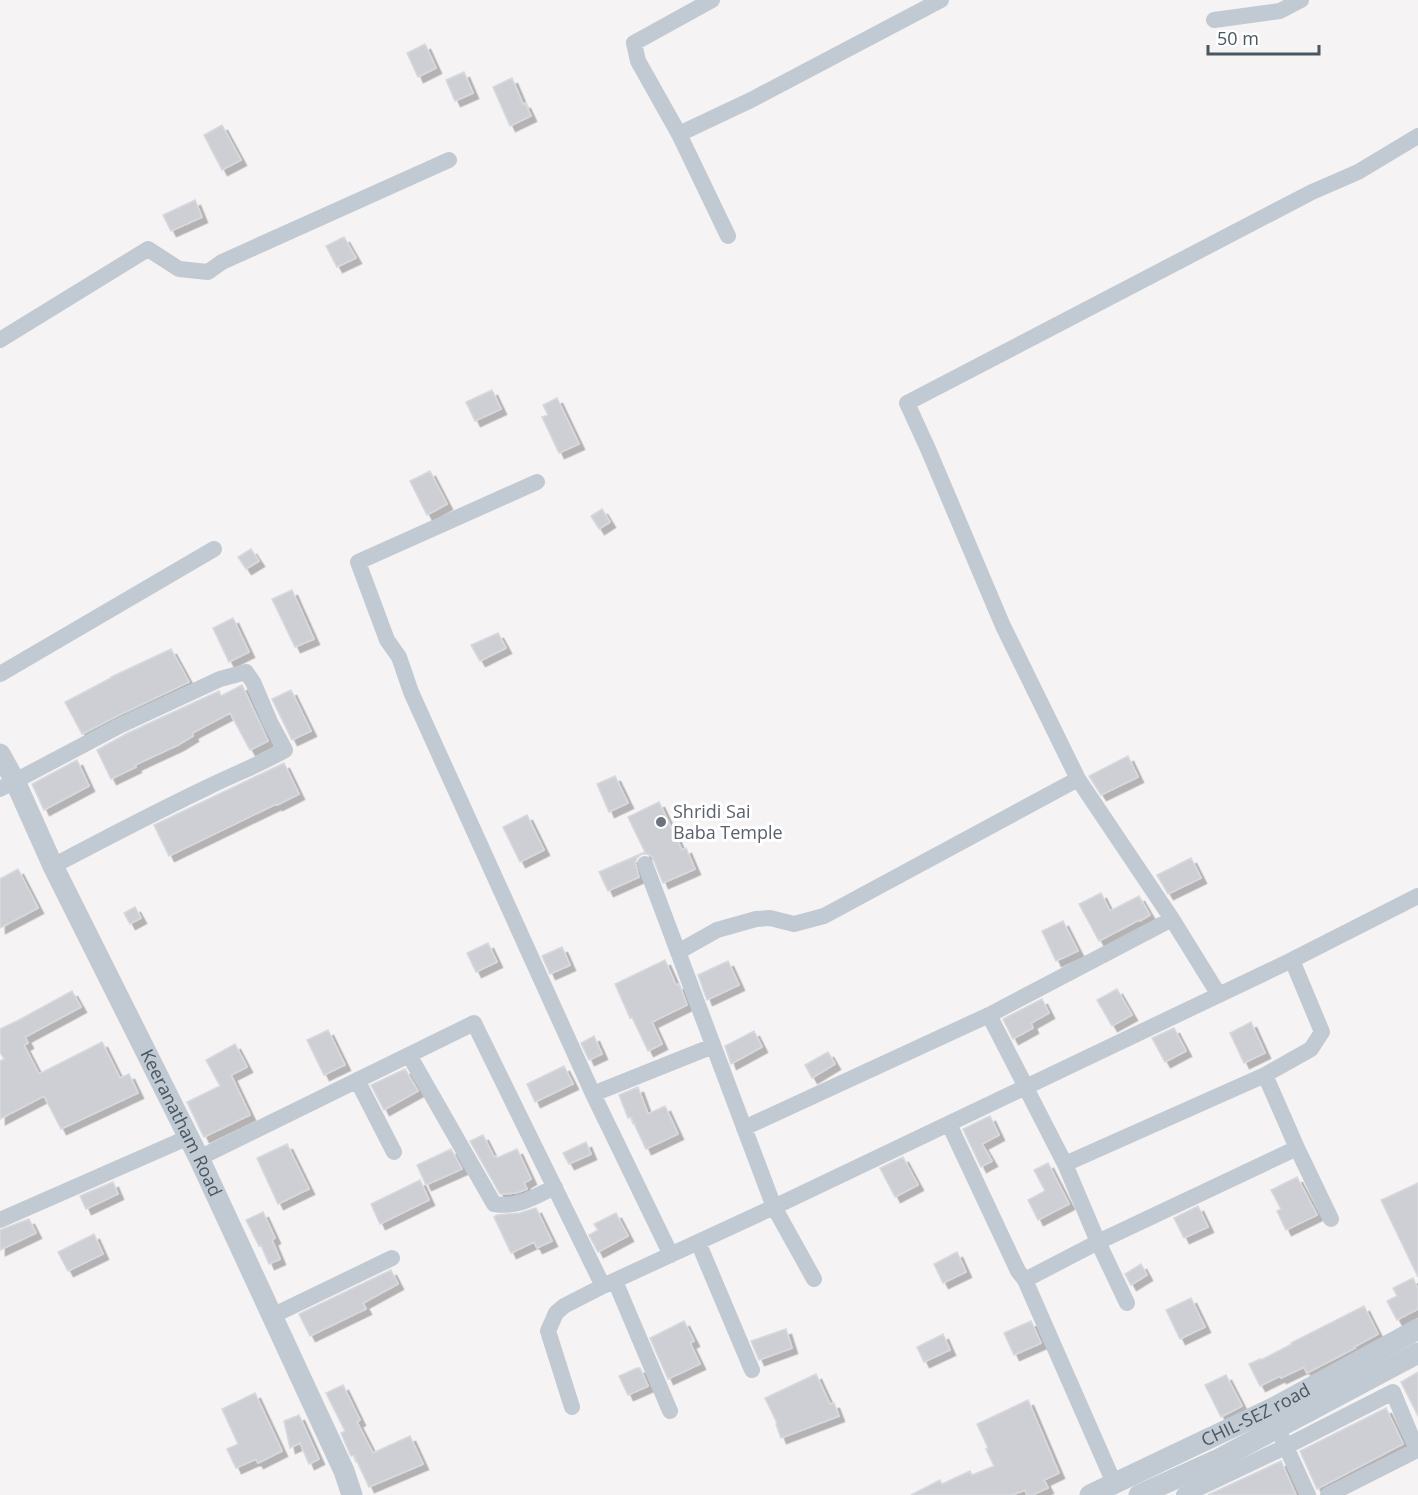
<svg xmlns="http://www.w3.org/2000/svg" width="1418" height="1495" viewBox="0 0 1418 1495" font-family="'Open Sans',sans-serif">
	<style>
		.building { fill: #cdcfd5; stroke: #d7d9de; stroke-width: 1.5; filter: url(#shadow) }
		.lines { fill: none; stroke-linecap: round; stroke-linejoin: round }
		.minor { stroke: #c1cad2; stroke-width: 16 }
		.tertiary { stroke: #c1cad2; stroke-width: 21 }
		.worship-dot { fill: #6b7280; stroke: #fff; stroke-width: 2 }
		.labels { text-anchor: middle; stroke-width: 6; stroke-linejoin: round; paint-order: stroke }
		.worship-label { font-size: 18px; fill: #5b616d; stroke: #fff; text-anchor: start }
		.street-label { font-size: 18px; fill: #4a5661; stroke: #fff }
	</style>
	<defs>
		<filter id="shadow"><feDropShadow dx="5.5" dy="5.5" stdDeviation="0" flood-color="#0004"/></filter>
	</defs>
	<rect width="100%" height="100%" fill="#f5f3f3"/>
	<path class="building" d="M425,44l11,24 -18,9 -11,-24z
		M464,72l9,21 -18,8 -9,-21z
		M512,78l11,26 2,-1 6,13 -21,10 -17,-39z
		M222,125l19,35 -19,10 -18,-35z
		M195,200l7,17 -31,14 -8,-16z
		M344,237l12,21 -19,9 -11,-21z
		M492,390l9,19 -26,12 -9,-19z
		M557,398l22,46 -20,9 -17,-36 6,-2 -5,-10z
		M430,471l17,33 -20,11 -17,-34z
		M602,509l8,13 -11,7 -8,-13z
		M251,549l8,12 -13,8 -8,-12z
		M292,590l22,49 -19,8 -23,-48z
		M233,618l16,34 -20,10 -16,-34z
		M498,633l8,15 -26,13 -9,-16z
		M171,649l18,33 -72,34 -35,18 -17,-32 46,-24v-1z
		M242,685l26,56 -18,9 -20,-37 -38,20 1,3 -15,9 -43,20 1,2 -25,12 -14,-29 29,-16 93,-43 2,5z
		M291,690l20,41 -19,9 -20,-41z
		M1128,756l10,21 -37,18 -12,-19z
		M77,760l12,26 -45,24 -12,-26z
		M284,763l15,31 -22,11 -1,-1 -107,52 -15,-31z
		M615,776l13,27 -19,9 -12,-28z
		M659,802l23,48 4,-2 9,21 -32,14 -11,-27 -5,-2h-5l-5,4 -2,5 4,14 -31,14 -9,-19 46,-20 -17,-35z
		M527,815l17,35 -24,12 -17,-35z
		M1191,858l10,20 -33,16 -11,-19z
		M18,869l20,39 -38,20v-49z
		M1101,893l9,18 29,-15 11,19 -10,6 -1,-1 -40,21 -20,-37z
		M135,907l6,11 -11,6 -6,-11z
		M1063,921l15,30 -22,10 -14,-30z
		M488,943l9,19 -21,10 -9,-19z
		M562,947l8,18 -20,9 -8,-18z
		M665,960l11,25 3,-1 8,21 -35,17 10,22 -14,7 -16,-34 -2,1 -15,-34z
		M728,961l11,24 -32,15 -9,-25z
		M1117,989l15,26 -20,11 -15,-26z
		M72,991l9,16 -56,30 3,6 -4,2 15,29 63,-32 18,36 9,-4 9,19 -77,36 -17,-33 -44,23v-58l4,-2 -4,-7v-23l17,-8z
		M1042,999l7,14 -18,10 2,5 -20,11 -10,-20z
		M1251,1022l14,31 -21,10 -14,-30z
		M1174,1028l12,23 -21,11 -13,-24z
		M328,1030l17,35 -21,10 -17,-35z
		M754,1031l8,16 -31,17 -6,-18z
		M594,1036l8,18 -13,6 -8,-17z
		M235,1044l12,23 -16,8 19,40 -46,22 -17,-35 33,-16 -14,-26z
		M828,1052l7,12 -23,14 -7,-13z
		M564,1066l9,18 -38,18 -8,-18z
		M405,1069l13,22 -34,19 -13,-25z
		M638,1087l10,27 17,-8 13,28 -32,15 -15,-32 -3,1 -9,-23z
		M990,1116l9,19 -17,9 10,17 -11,6 -18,-38z
		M483,1135l11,22 2,-1 1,2 20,-9 14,30 -7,4 3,6 -11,4 -16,1 -30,-53z
		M586,1142l5,12 -22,10 -6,-11z
		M287,1144l22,45 -31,15 -21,-46z
		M451,1149l11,20 -36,16 -9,-20z
		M903,1157l15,28 -23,12 -15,-29z
		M1048,1163l21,41 -31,16 -10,-20 17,-9 -11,-21z
		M1297,1177l20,38 -31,15 -9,-19 4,-2 -10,-19z
		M420,1180l9,20 -49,24 -9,-20z
		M113,1182l5,12 -32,15 -6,-13z
		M1418,1183v94l-37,-77z
		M1198,1206l10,21 -24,11 -10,-20z
		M536,1208l16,33 -15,7 -3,-6 -23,11 -17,-36 3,-2 23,-2z
		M263,1212l12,26 -3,2 8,19 -11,5 -8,-19 -2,1 -13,-26z
		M616,1213l12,23 -30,16 -9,-17 9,-5 -4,-6z
		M29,1219l7,14 -36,17v-20z
		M94,1234l9,20 -35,17 -10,-19z
		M957,1252l9,20 -23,11 -9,-19z
		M1141,1264l6,11 -16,10 -6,-11z
		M391,1270l7,14 -35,19 3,6 -56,27 -11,-22z
		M1413,1278l5,11v20l-21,11 -10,-19 10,-5 -4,-8z
		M1191,1298l14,29 -25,12 -14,-29z
		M1364,1306l14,28 -24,13 1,1 -48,25 -3,-6 -23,11 -1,-2 -20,10 -11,-22 11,-5 1,1 31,-16 -1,-1z
		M684,1321l10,20 -4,2 10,21 -32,15 -18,-41z
		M1031,1321l10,22 -27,12 -10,-22z
		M786,1329l6,19 -33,12 -8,-19z
		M943,1334l7,16 -26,12 -7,-15z
		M637,1368h3l8,18 -20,9 -9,-19z
		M1418,1372v44l-17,-34z
		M816,1374l14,30 4,-1 5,13 -58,22 -5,-14 1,-1 -12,-25z
		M1226,1375l16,31 -21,11 -16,-32z
		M343,1385l17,35 -3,2 16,31 37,-17 13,28 -54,23 -15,-32 -3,1 -10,-23 4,-2 -19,-38z
		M255,1393l27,58 -24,12 -2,-4 -20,9 -9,-19 11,-5 -16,-35z
		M1028,1400l31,73 -15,7 4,8 -16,7h-5l-2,-5 -13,5h-101l29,-15 2,4 28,-13 2,4 22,-9 -8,-17 2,-1 -11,-24z
		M1386,1408l17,36 -86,45 -17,-38z
		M299,1415l20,44 -10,5 -9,-21 -10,5 -6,-27z
		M1281,1461l15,34h-88l71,-33z"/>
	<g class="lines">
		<path class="minor" d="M712,0l-78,43 4,18 41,73 49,102
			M1214,20l66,-9 21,-11
			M679,134l72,-34 190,-100
			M0,340l148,-91 31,20 29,3 14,-10 227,-102
			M537,482l-179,80 29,78 12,17 12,35 182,402 78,161
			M0,674l214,-125
			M0,789l121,-64 99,-46 26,-7 7,10 17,40 15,28c-26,15 -53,25 -79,38 -52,25 -102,51 -153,78
			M1172,919l47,76
			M678,952l39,-22 39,-11 14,-1 24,6 30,-8 254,-137
			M1292,960l30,72 -11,17 -46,26 32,73 34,71
			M989,1015l37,72 1,3 38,74 33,78 29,61
			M409,1055l85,149c24,4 40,-7 61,-17
			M357,1080l37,72
			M593,1094l120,-48
			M949,1124l69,147 7,9 89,203
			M744,1128l245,-113 183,-96 -94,-140 -75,-153 -75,-177 -21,-46 405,-211 46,-20 60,-36
			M199,1158l275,-135 129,263 171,-79 -129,-343
			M1065,1164l200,-89
			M0,1220l189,-83
			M698,1242l54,128
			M814,1279l-40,-72 518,-247 126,-64
			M1025,1280l73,-38 199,-94
			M615,1281l55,130
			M272,1316l120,-58
			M572,1407l-24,-76 8,-18 8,-7 39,-20
			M1282,1438l26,57
			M1184,1495l101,-48 108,-55 24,58 -89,45"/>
		<g class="tertiary">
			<path id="s1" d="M0,754l15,27 38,85 146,292 145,313 8,24"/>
			<path id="s2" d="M1090,1495l183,-87 145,-79"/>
			<path d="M1139,1495l80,-36 199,-106"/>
		</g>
	</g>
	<circle class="worship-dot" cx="661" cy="822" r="6"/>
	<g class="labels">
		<g class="worship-label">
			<text x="673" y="818">Shridi Sai<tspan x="673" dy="21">Baba Temple</tspan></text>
		</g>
		<g class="street-label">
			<text dy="6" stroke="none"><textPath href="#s1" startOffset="411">Keeranatham Road</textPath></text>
			<text dy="6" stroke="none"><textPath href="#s2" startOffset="184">CHIL-SEZ road</textPath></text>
		</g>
	</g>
	<path d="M1208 45v9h111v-9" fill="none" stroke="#4a5661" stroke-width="3"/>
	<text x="1217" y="45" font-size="18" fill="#4a5661" stroke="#ffffff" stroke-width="4.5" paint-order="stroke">50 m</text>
</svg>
